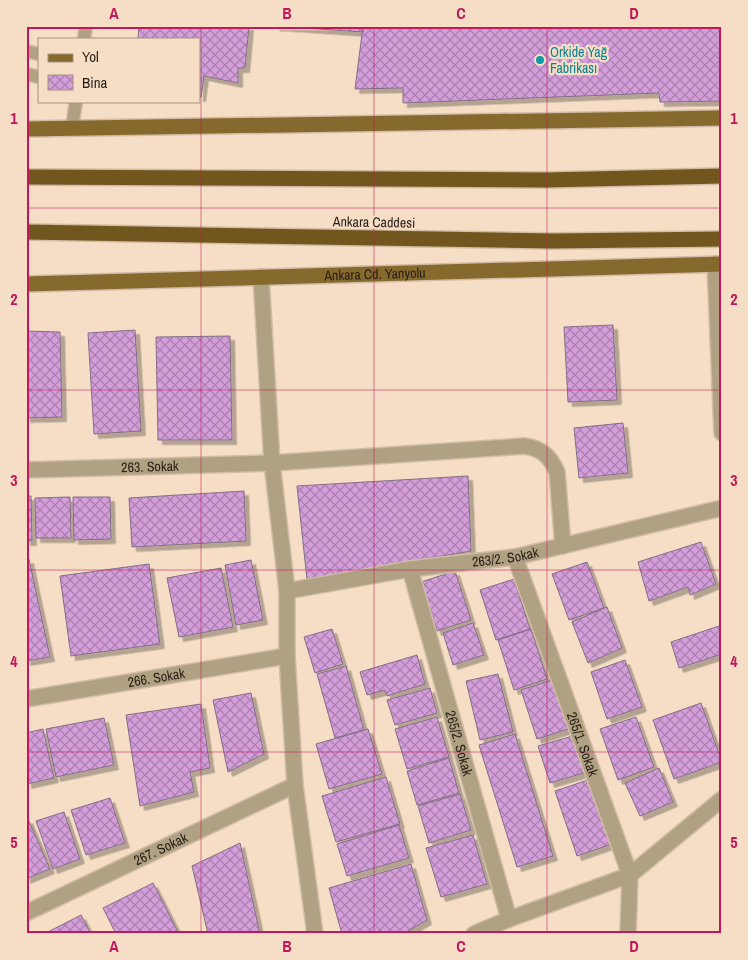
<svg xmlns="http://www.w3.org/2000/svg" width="748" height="960" viewBox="0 0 748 960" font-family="'Archivo Narrow',sans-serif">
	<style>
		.building { fill: url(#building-cross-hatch); stroke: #826e85; filter: url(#shadow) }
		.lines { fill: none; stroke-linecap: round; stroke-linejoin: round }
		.lane-casing { stroke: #d1bca6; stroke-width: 15 }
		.street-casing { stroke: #d1bca6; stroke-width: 18 }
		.primary-casing { stroke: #d1bca6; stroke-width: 18 }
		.highway-casing { stroke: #d1bca6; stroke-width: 18 }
		.lane { stroke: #b1a183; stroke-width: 12 }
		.street { stroke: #b1a183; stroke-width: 15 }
		.primary { stroke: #86692c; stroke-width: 15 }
		.highway { stroke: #71571d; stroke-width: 15 }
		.grid { fill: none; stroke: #c2185b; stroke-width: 1; stroke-opacity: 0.55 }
		.culture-dot { fill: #0f9aa8; stroke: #f6dec6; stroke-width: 2 }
		.labels { text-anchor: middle; stroke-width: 4.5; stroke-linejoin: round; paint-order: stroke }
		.culture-label { font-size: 14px; fill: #0d838f; stroke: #f6dec6; text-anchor: start }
		.street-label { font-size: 14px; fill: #281f16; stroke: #f6dec6 }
		.neatline { fill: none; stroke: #c2185b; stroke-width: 2 }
		.grid-label { font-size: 16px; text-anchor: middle; font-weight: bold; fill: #c2185b }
	</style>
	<defs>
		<pattern id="building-cross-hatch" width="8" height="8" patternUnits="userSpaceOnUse" patternTransform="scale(1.25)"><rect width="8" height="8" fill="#d39eda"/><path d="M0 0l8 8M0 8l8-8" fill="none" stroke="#ab80b0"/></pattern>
		<filter id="shadow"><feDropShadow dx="4.5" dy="4.5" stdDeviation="0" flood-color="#0004"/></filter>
	</defs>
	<rect width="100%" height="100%" fill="#f6dec6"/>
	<path class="building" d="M139,26h110l-4,42h-7v15l-34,-7 -3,21h-2v-58h-61z
		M275,26h88v6z
		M363,26h359v75l-62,1 -1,-9 -256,10v-15l-48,1z
		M613,325l4,75 -49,2 -4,-75z
		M135,330l6,101 -47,3 -6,-101z
		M26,331l34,1 2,85 -36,1z
		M230,336l2,104h-74l-2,-103z
		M623,423l5,50 -49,5 -5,-50z
		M468,476l3,75 -164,29 -10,-94z
		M244,491l2,50 -114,6 -3,-49z
		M26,496h5l1,45h-6z
		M70,497l1,41h-35l-1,-40z
		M73,497h37l1,42 -37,1z
		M701,542l15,42 -26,11 -2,-8 -39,14 -11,-39z
		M29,559l21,98 -24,4v-101z
		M251,560l12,60 -27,5 -11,-60z
		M587,562l17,46 -35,12 -17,-46z
		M149,564l11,80 -89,12 -11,-80z
		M221,568l12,59 -54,10 -12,-59z
		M455,571l16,49 -34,11 -16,-49z
		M514,579l16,50 -34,11 -16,-50z
		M607,607l15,41 -34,15 -16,-41z
		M473,623l11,32 -31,10 -10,-32z
		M722,625v29l-43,14 -8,-26z
		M332,629l11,35 -28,9 -11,-36z
		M531,629l16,50 -33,11 -16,-50z
		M417,655l8,29 -38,12 -2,-6 -18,5 -7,-23z
		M625,660l17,47 -35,12 -16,-47z
		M346,666l18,64 -29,8 -18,-64z
		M498,674l15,58 -33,8 -14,-59z
		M555,679l16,49 -34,11 -16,-49z
		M430,688l7,25 -42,12 -8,-25z
		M251,693l13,61 -36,18 -15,-72z
		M701,703l21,59 -48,17 -21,-59z
		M201,704l9,64 -20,4 4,20 -54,14 -14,-91z
		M437,717l12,40 -42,12 -12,-40z
		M636,717l18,50 -36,13 -18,-51z
		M104,718l10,47 -58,12 -10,-48z
		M43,729l11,49 -27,6 -1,-51z
		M368,729l14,45 -53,15 -13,-45z
		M515,734l38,122 -36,11 -38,-122z
		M576,735l11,37 -37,11 -12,-37z
		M449,758l10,35 -42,12 -10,-34z
		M659,768l14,34 -33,14 -15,-33z
		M386,777l14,47 -64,18 -14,-46z
		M591,779l21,65 -35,12 -22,-65z
		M460,794l11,36 -42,13 -11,-37z
		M110,798l15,45 -39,12 -15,-45z
		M64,812l16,47 -27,10 -17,-48z
		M28,819l22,50 -24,10v-59z
		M399,825l10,33 -62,18 -10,-32z
		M473,835l14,49 -46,13 -15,-49z
		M240,843l20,91h-52l-16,-68z
		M411,864l16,56 -24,14h-61l-13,-46z
		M153,883l24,47 -7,4h-54l-13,-26z
		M81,915l10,19h-47z"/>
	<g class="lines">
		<g class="lane-casing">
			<path id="lane" d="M84,39l2,-13
				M26,51l13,3
				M26,74l13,3
				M72,128l4,-27"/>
		</g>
		<g class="street-casing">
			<g id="street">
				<path d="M715,264l7,169"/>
				<path d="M261,277l11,186 15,128v65l8,129 20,149"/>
				<path id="s1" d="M26,470l246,-7 252,-17c17,2 26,10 33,26l6,74"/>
				<path id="s2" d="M515,557l115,318 -2,59"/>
				<path id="s3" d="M410,569l99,350"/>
				<path id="s4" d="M287,591l123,-22 105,-12 207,-49"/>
				<path id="s5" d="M26,699l261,-43"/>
				<path id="s6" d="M26,913l269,-128"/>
				<path d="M474,934l35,-15 121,-44 92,-76"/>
			</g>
		</g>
		<g class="primary-casing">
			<g id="primary">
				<path d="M26,129l696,-11"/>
				<path id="s7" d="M26,284l696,-20"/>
			</g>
		</g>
		<g class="highway-casing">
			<path id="highway" d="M26,177l520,3 176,-4
				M26,232l526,9 170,-2"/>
		</g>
		<use href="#lane" class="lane"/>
		<use href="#street" class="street"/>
		<use href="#primary" class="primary"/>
		<use href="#highway" class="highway"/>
	</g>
	<path class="grid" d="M201,26v908M374,26v908M547,26v908M26,208h696M26,390h696M26,570h696M26,752h696"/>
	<circle class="culture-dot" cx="540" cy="60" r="5"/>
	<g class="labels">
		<g class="culture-label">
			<text x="550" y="57">Orkide Yağ<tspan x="550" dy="16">Fabrikası</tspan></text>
		</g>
		<g class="street-label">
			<text transform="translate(374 222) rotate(1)" y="5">Ankara Caddesi</text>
			<text dy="5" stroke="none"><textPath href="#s7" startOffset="349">Ankara Cd. Yanyolu</textPath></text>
			<text dy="5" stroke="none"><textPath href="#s1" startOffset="124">263. Sokak</textPath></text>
			<text dy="5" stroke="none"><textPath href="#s4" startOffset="221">263/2. Sokak</textPath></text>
			<text dy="5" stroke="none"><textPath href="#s5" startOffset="132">266. Sokak</textPath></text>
			<text dy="5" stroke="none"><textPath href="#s3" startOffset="181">265/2. Sokak</textPath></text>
			<text dy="5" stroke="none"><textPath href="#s2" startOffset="199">265/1. Sokak</textPath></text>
			<text dy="5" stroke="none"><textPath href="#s6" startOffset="149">267. Sokak</textPath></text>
		</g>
	</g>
	<rect width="748" height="960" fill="none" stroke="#f6dec6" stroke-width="55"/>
	<rect x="38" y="38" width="162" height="65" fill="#f6dec6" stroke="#a49280"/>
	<rect x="48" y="54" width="25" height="8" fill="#86692c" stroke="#a49280"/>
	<text x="82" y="62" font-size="15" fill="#281f16">Yol</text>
	<rect x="48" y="75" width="25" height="15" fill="url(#building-cross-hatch)" stroke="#a49280"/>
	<text x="82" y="88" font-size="15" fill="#281f16">Bina</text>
	<rect x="28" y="28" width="692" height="904" class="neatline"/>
	<g class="grid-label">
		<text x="114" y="19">A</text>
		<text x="287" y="19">B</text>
		<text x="461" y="19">C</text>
		<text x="634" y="19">D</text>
		<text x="14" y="124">1</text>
		<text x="734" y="124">1</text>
		<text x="14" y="305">2</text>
		<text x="734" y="305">2</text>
		<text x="14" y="486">3</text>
		<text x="734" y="486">3</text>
		<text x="14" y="667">4</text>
		<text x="734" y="667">4</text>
		<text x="14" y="848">5</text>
		<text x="734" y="848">5</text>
		<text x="114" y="952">A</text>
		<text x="287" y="952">B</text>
		<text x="461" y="952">C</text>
		<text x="634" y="952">D</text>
	</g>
</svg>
